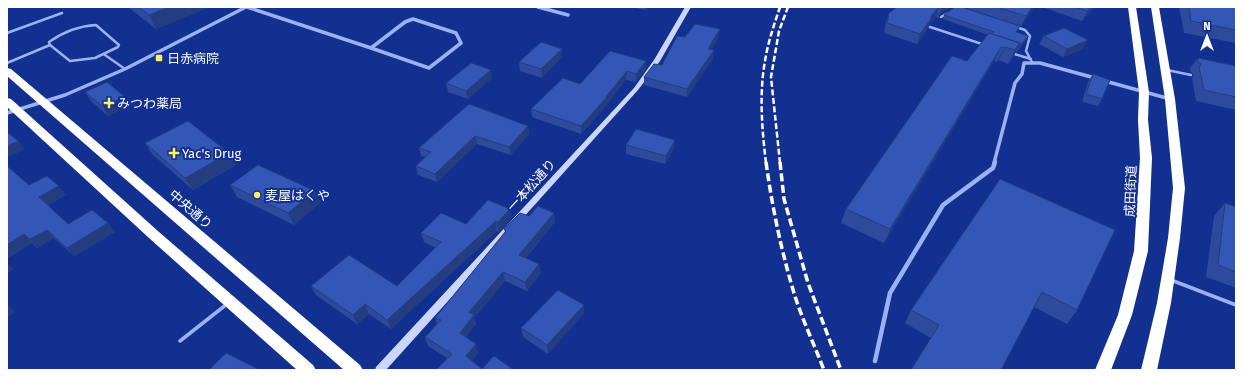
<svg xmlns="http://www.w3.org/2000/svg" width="1243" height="377" viewBox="0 0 1243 377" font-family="'Fira Sans','Noto Sans JP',sans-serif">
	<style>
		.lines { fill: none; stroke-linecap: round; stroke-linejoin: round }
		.lane-far1 { stroke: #9bb2f2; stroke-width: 2.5 }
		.lane { stroke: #9bb2f2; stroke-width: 3.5 }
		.street-far1 { stroke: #9bb2f2; stroke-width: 3.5 }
		.street { stroke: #9bb2f2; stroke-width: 4.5 }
		.secondary { fill: #cad6fc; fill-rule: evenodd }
		.highway { fill: #fff; fill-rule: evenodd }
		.rail-far1 { stroke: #fff; stroke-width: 2.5; stroke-dasharray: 6 2.5; stroke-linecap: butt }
		.rail { stroke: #fff; stroke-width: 3.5; stroke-dasharray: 8 3.5; stroke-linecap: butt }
		.wall { fill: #2d4a9d }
		.shaded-wall { fill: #243c80 }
		.building { fill: #3456b7; stroke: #243c80 }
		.poi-dot { fill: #fff05d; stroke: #113090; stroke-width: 1.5 }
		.labels { text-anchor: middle; stroke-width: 4; stroke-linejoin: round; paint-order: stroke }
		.poi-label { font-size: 13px; fill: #fff; stroke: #113090; text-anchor: start }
		.street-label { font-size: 13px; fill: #fff; stroke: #113090 }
	</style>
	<rect width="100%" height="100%" fill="#113090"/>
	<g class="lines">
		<path class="lane-far1" d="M941,17l7,-4
			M96,25l23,20 -1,2 -23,11 -25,3 -20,-16 -1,-3c14,-10 30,-16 47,-17z
			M930,27l55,18
			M1016,27l9,3 5,6 -4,15 6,11
			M7,33l55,-20
			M1011,53l20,6
			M105,55l20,14
			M7,63l43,-18
			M1167,70l24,5"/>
		<path class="lane" d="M1171,280l65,25
			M180,341l47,-37"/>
		<path class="street-far1" d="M247,7l124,41
			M538,7l30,8
			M413,19l43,14 5,10 -32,25 -58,-20 34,-26z
			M1105,81l65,18
			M7,113l58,-18 60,-26 121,-62
			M994,163l21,-80 7,-9 2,-11h16l55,15"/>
		<path class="street" d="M875,361l15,-68 53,-88 50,-37 2,-6"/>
		<path class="secondary" d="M685,7h6l-31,54 -22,29 -252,280h-11l1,-3 258,-279 20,-28z"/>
		<path class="highway" d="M1128,7h8l13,85 -1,28 4,38 -4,93 -16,64 -21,55h-16l23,-55 16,-64 6,-93 -2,-38 1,-28z
			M1151,7h8l16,92 10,89 -5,50 -9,65 -14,67h-16l16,-67 11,-65 5,-50 -8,-89z
			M7,68l4,1 349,296 3,5h-19l-337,-294z
			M7,98l4,1 148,133 154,133 3,5h-19l-148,-132 -142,-131z"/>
		<path class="rail-far1" d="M766,163c-4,-33 -7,-69 -1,-102 3,-19 9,-36 15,-54
			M780,163l-9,-86 8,-46 9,-24"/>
		<path class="rail" d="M766,162c6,44 15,88 28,131 8,26 20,51 30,77
			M780,162l4,37 24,84 33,87"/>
	</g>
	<path class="wall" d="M128,7h82l-54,22z
		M631,7h21l-7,3z
		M897,7h54l-12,8 -1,3 -2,-1 -7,7 -1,4 -11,16 -33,-11 2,-11 3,-9z
		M963,7h71l-13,19z
		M1042,7h52l-12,14z
		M1179,7h57v36l-52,-10z
		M944,15l76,11 -3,6 11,4 -2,4 -9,12 -1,-1 -2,5 -6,8 -9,-4 -2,2 -3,-1 -110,182 -43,-20 5,-14 142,-174 -45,-16z
		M1044,36l39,13 -20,8 -24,-13z
		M685,37h34l-8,12 2,9 -26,39 -43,-12v-8l18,-12z
		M562,49v8l-20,21 -22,-7 -1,-9z
		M610,51l36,18 -10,13 -10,-2 -19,24v1l-26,29 -49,-17 -1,-8 49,-25z
		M1198,58l38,8v44l-40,-9 -4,-23 2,-3 -3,-3 -1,-4z
		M1093,74l9,25 -4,7 -16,-4 6,-20z
		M492,78l-24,21 -20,-7 -2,-9z
		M85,92l40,5 5,8 -22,11 -17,-15z
		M469,104l59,22 1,8 -18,21 -34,-11 -40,38 -19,-7 -2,-9 10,-9 -5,-1 -2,-8z
		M145,143l84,10 7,12 -43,25 -40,-35z
		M626,145l48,3 -9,16 -39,-10z
		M1000,179l77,131 -10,14 -33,-17 -103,31 -26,-15 6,-13z
		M29,185l37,10 -19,10 21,19 47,8 -41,24 -20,-18 -17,10 -5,-5 -25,16z
		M230,185l85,6 5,12 -26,22 -57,-28z
		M1225,203l11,4v81l-30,-11 8,-61z
		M510,209l1,9 -12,14 -2,-1 -106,98 -22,-15 -12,10 -41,-29 -5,-9h86l39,-38 -12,-6 -3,-9 45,-9z
		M554,213l1,9 -29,36 13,6 2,9 -14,18 -22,-10 -31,37 2,6 -10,13 12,16 -6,8 10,8 32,1h-78l11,-12 -19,-12 -3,-9 12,-13 -2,-6 70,-86 -1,-3 25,-13z
		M584,313l-36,41 -25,-17 -2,-9z"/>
	<path class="shaded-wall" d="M170,7h40l-54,22 -7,-14z
		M645,7h7l-7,3z
		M939,7l-3,10 -7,7 -1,4 -11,16 3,-10 11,-18z
		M942,7h9l-12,8z
		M1032,7h2l-13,19 5,-10z
		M1091,7h3l-12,14 5,-10z
		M720,29l-1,8 -12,20 1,-8z
		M1028,36l-2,4 -9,12 2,-5z
		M1088,40l-5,9 -20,8 4,-8z
		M1020,43l-6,13 -6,8 7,-14z
		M1001,47l-7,14 -110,182 6,-14z
		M1005,47l-6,13 -2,2 7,-14z
		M562,49v8l-20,21 -1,-9z
		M714,50l-1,8 -26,39v-8z
		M646,61v8l-10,13v-8z
		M491,70l1,8 -24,21 -2,-8z
		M627,71l-1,9 -19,24v1l-26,29v-8z
		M125,97l5,8 -22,11 -5,-9z
		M528,126l1,8 -18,21 -2,-8z
		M475,136l2,8 -40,38 -2,-8z
		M675,140l-1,8 -9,16 1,-8z
		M18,141l7,8 -18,9v-12z
		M229,153l7,12 -43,25 -8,-12z
		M59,186l7,9 -20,11 -7,-9z
		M315,191l5,12 -26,22 -6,-12z
		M510,209l1,9 -12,14 -2,-9z
		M554,213l1,9 -35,42 -1,-9z
		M496,221l1,10 -106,98 -4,-9z
		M108,223l7,9 -41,24 -7,-8z
		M47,230l7,8 -17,10 -7,-9z
		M24,234l8,9 -25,16v-14z
		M7,263l7,6 -7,5z
		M539,264l2,9 -14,18 -2,-9z
		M503,272l2,9 -31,37 2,6 -14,18 -2,-9 9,-21z
		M365,304l4,10 -12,10 -4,-9z
		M7,305l8,7 -8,6z
		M584,305v8l-36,41 -1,-9z
		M476,344l2,9 -9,12 -3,-9z"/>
	<path class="building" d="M138,7h32l-21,8z
		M897,7h45v1l-3,-1 -8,9v3l-11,15 -33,-11 2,-10z
		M955,7h6l59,19 -4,6 12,4 -9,11h-1l2,-4 -28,-9 2,-2 -50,-17z
		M996,7h36l-6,9z
		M1075,7h16l-4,4z
		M1189,7h47v23l-45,-9z
		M695,24l25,5 -12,20 6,1 -27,39 -43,-12 10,-13 8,1 15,-29 8,1z
		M1064,28l24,12 -21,9 -23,-13z
		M989,33l31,10 -5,7 -10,-3 -1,1 -3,-1 -111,182 -44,-20 106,-153 15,5z
		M541,42l21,7 -21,20 -22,-7z
		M610,51l36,10 -10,13 -9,-3 -21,26h1l-26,29 -50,-17 32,-31 17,6z
		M1198,58l38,8v31l-32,-7 -5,-23 2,-3 -3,-2z
		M471,63l20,7 -25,21 -20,-8z
		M1093,74l17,6 -8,19 -16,-5z
		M107,82l18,15 -22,10 -18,-15z
		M469,104l59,22 -19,21 -34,-11 -40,38 -19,-8 15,-14 -12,-4z
		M188,121l41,32 -44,25 -40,-35z
		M636,129l39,11 -9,16 -40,-11z
		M7,132l11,9 -11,5z
		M258,165l57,26 -27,22 -58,-28z
		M7,166l22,19 18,-9 12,10 -20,11 29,27 24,-14 16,13 -41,25 -20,-18 -17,9 -6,-5 -17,11z
		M1000,179l115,51 -38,80 -35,-18 -41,78h-90l28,-45 -28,-15z
		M488,200l22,9 -13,14 -1,-2 -109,99 -22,-16 -12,11 -42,-29 38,-31 48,31 44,-44 -20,-9 20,-20 25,11z
		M1225,203l11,4v65l-18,-7z
		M538,206l16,7 -35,42 20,9 -14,18 -22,-10 -34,40 5,3 -14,18 16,11 -10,12 16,13 12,-13 20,14h-78l16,-16 -27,-17 16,-17 -6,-2 71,-87 -2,-2 16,-16 9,3z
		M558,290l26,15 -37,40 -26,-17z
		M226,353l34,17h-51z"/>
	<g class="poi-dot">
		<rect x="155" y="54" width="8" height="8" rx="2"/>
		<path d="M107 97h4v4h4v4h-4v4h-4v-4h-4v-4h4z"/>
		<path d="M172 147h4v4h4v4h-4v4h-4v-4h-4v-4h4z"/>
		<circle cx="257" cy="195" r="4"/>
	</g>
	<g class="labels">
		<g class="poi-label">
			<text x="167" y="63">日赤病院</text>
			<text x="117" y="108">みつわ薬局</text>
			<text x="182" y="158">Yac's Drug</text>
			<text x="265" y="200">麦屋はくや</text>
		</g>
		<g class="street-label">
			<text transform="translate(531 185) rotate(-48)" y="5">一本松通り</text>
			<text transform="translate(1130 191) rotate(-88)" y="5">成田街道</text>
			<text transform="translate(191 209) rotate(41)" y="5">中央通り</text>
		</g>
	</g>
	<rect width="1243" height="377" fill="none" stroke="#ffffff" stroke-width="16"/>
	<g transform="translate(1207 36)" stroke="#113090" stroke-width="3" paint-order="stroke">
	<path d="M0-3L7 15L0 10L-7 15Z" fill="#ffffff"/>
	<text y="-6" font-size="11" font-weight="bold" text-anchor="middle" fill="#ffffff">N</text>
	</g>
</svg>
